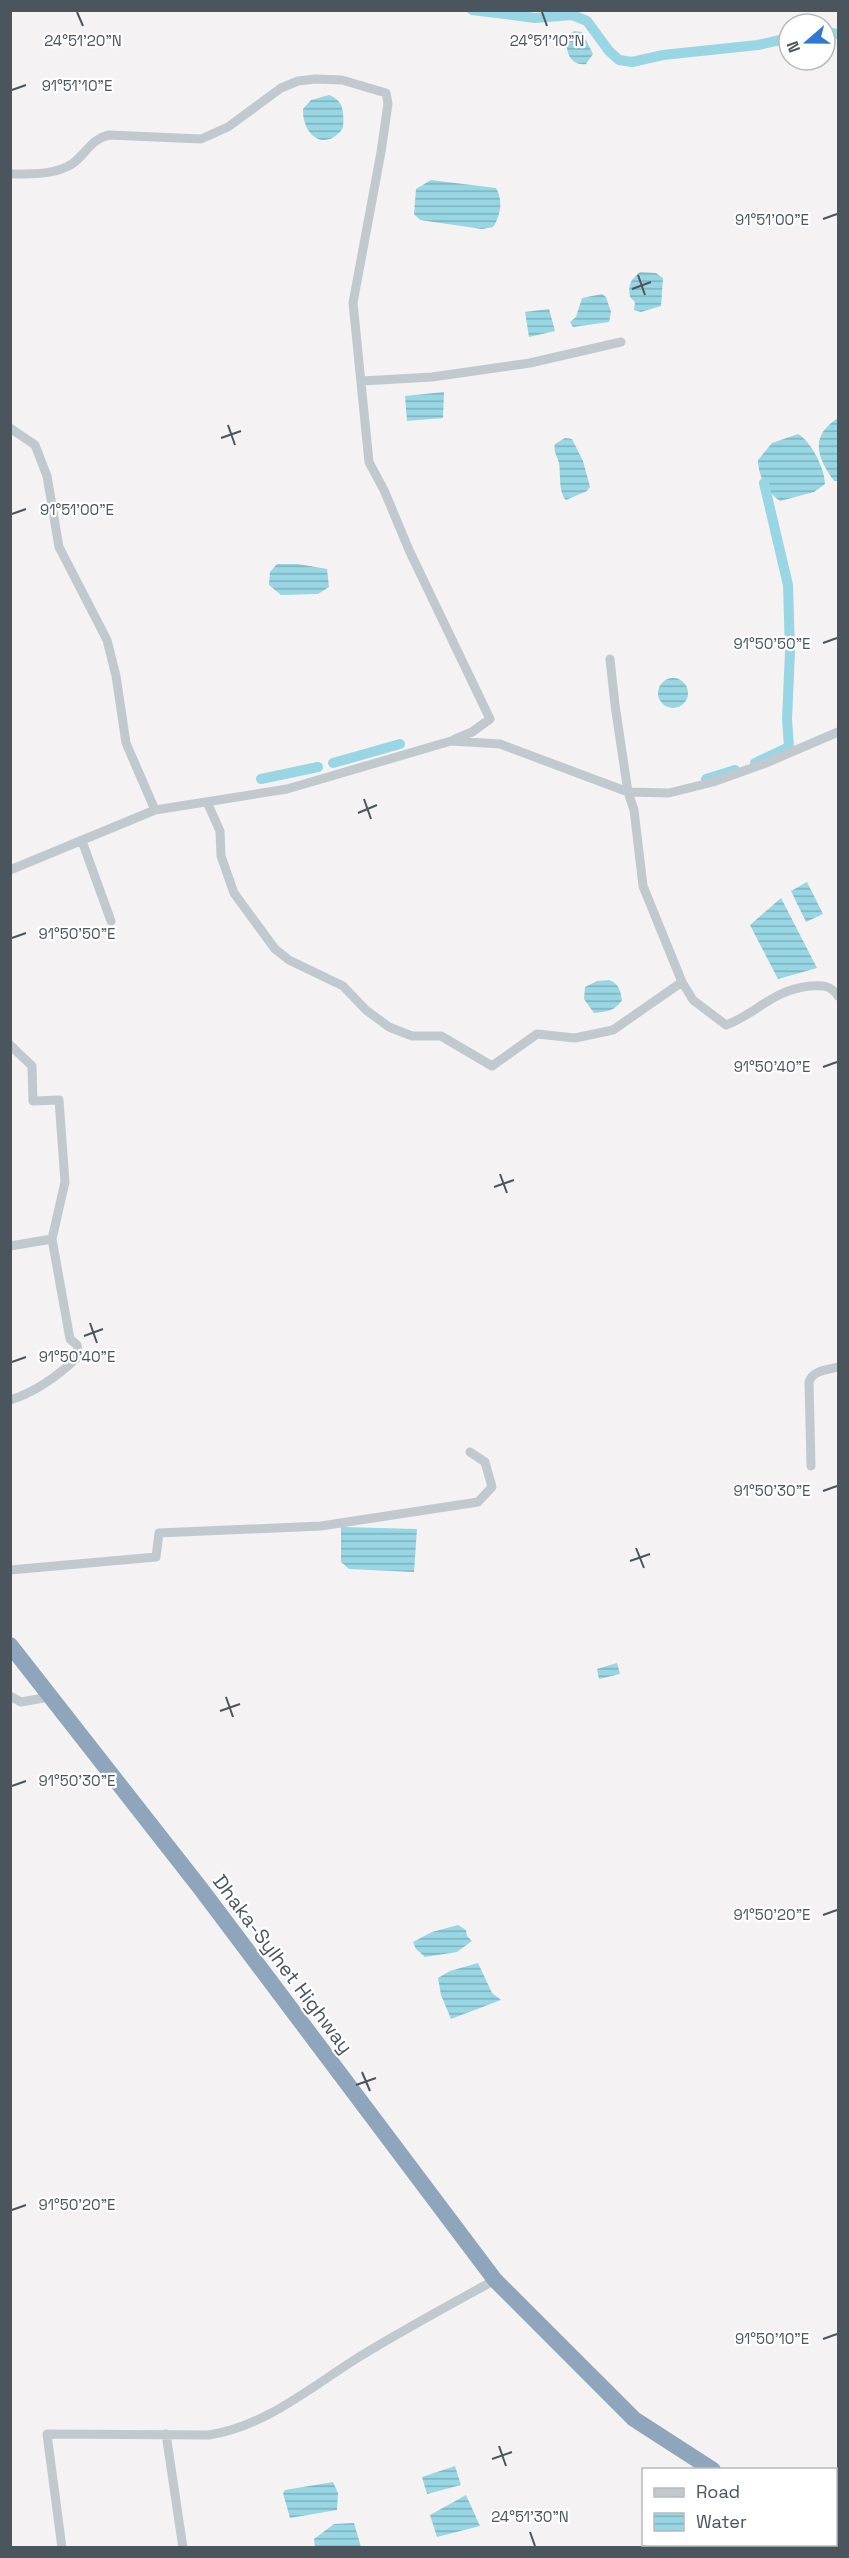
<svg xmlns="http://www.w3.org/2000/svg" width="849" height="2558" viewBox="0 0 849 2558" font-family="'Space Grotesk',sans-serif">
	<style>
		.water { fill: url(#water-rules) }
		.lines { fill: none; stroke-linecap: round; stroke-linejoin: round }
		.canal { stroke: #98d6e4; stroke-width: 10 }
		.street { stroke: #c1c9cf; stroke-width: 9 }
		.highway { stroke: #8fa5bb; stroke-width: 16 }
		.ticks { fill: none; stroke: #4b555e; stroke-width: 2 }
		.labels { text-anchor: middle; stroke-width: 4.5; stroke-linejoin: round; paint-order: stroke }
		.street-label { font-size: 20px; fill: #4b555e; stroke: #fff }
		.ticks-label { font-size: 15px; text-anchor: middle; fill: #4b555e; stroke: #fff; stroke-width: 4.5; stroke-linejoin: round; paint-order: stroke }
	</style>
	<defs>
		<pattern id="water-rules" width="6" height="5" patternUnits="userSpaceOnUse" patternTransform="scale(1.5)"><rect width="6" height="5" fill="#98d6e4"/><path d="M0 2.5h6" fill="none" stroke="#7eb0bc"/></pattern>
	</defs>
	<rect width="100%" height="100%" fill="#f4f2f2"/>
	<path class="water" d="M574,31l8,1 11,22 -7,10c-17,2 -21,-14 -19,-28z
		M329,95c15,5 15,18 14,33 -18,25 -41,7 -40,-19l8,-9z
		M431,180l65,8c7,12 5,27 -3,39l-11,2 -62,-9 -6,-6 2,-25z
		M640,272l16,1 7,5 -2,28 -20,6 -7,-2 1,-8 -5,-5c-2,-12 0,-17 10,-25z
		M602,294l4,3 5,15 -2,10 -36,5 -3,-5 6,-5 6,-19z
		M549,309l6,22 -26,6 -4,-25z
		M444,392l-1,26 -36,3 -2,-25z
		M838,418v63h-4c-18,-25 -24,-45 4,-63z
		M798,434c13,7 27,35 27,50l-11,8 -34,9c-13,-9 -22,-25 -22,-41l14,-17z
		M565,438l7,1 11,22 7,26 -3,4 -21,9c-8,-8 -5,-26 -7,-37 -2,-7 -6,-12 -4,-19z
		M277,564h21l29,5 2,18 -11,7 -37,1 -12,-10 1,-13z
		M658 693a15 15 0 1 1 30 0a15 15 0 1 1-30 0Z
		M807,882l16,32 -17,8 -15,-31z
		M781,898l36,70 -39,11 -28,-54z
		M609,980c10,4 11,9 13,20 -7,11 -16,12 -28,13l-10,-14 1,-12 12,-6z
		M341,1527l76,2 -3,43 -65,-3 -8,-7z
		M617,1663l3,11 -21,5 -2,-10z
		M458,1925l8,5 1,6 5,5 -15,11 -32,5 -9,-8 -3,-7 19,-10z
		M478,1963l14,30 9,7 -50,19 -10,-24 -3,-17 12,-7z
		M455,2466l6,19 -34,9 -5,-17z
		M333,2482l5,11 -1,17 -47,8 -7,-25 2,-3z
		M466,2495l14,31 -43,11 -7,-22z
		M354,2523l7,24h-46l-1,-8 20,-15z"/>
	<g class="lines">
		<path class="canal" d="M472,10l63,8 37,-3 15,6 22,30 10,9 13,2 31,-7 95,-10 31,-7
			M825,32l13,2
			M333,763l67,-19
			M755,763l34,-16 -2,-28 3,-67 -2,-67 -24,-102
			M261,779l57,-12
			M706,779l29,-9"/>
		<path class="street" d="M10,174c20,0 45,1 62,-10 14,-10 19,-25 37,-29l92,4 27,-12 53,-39 17,-7 17,-2 27,1 44,13 2,11 -7,48 -28,151 16,159 15,28 25,60 81,169 -18,13 -17,7
			M362,381l70,-4 98,-14 91,-21
			M10,428l25,17 12,31 12,71 48,93 9,36 10,67 29,67 132,-21 164,-48 49,3 128,48 41,1 44,-11 53,-19 72,-31
			M610,659l5,46 13,87 6,18 9,76 39,96 11,18 33,25c32,-12 46,-35 84,-39 12,-1 21,-1 28,10
			M207,802l13,29 1,25 13,37 41,56 14,11 54,26 23,24 23,17 23,9h29l51,30 45,-32 38,4 38,-8 69,-48
			M82,841l29,80
			M10,870l145,-60
			M10,1045l22,21 1,35 26,-1 6,82 -13,57 18,100 7,6 2,11c-19,18 -42,36 -69,44
			M10,1246l42,-7
			M811,1466l-2,-84c4,-12 19,-12 29,-15
			M10,1570l146,-13 3,-24 162,-7 157,-24 14,-15 -7,-25 -15,-10
			M10,1696l11,6 28,-5
			M166,2434l17,114
			M62,2548l-15,-114 162,1c57,-9 102,-48 150,-78 44,-27 90,-52 136,-77"/>
		<path class="highway" d="M10,1645l191,244 294,391 139,139 79,51
			M836,2542l2,1"/>
	</g>
	<path class="ticks" d="M77,12l6,14M542,12l5,14M12,90l14,-5M823,219l14,-5M638,275l7,20M632,289l19,-7M228,425l7,20M221,438l20,-7M12,514l14,-5M823,643l14,-5M364,799l7,20M358,813l19,-8M12,938l14,-5M823,1067l14,-5M500,1174l7,19M494,1187l20,-7M90,1323l7,20M84,1336l19,-7M12,1362l14,-5M823,1491l14,-5M636,1548l8,20M630,1561l20,-7M226,1697l7,20M220,1711l20,-7M12,1786l14,-5M823,1915l14,-5M362,2072l8,19M356,2085l20,-7M12,2210l14,-5M823,2339l14,-5M499,2446l7,20M492,2459l20,-7M530,2532l5,14"/>
	<g class="labels">
		<g class="street-label">
			<text transform="translate(283 1964) rotate(53)" y="7">Dhaka-Sylhet Highway</text>
		</g>
	</g>
	<g class="ticks-label">
		<text x="547" y="46">24°51'10"N</text>
		<text x="83" y="46">24°51'20"N</text>
		<text x="77" y="91">91°51'10"E</text>
		<text x="772" y="225">91°51'00"E</text>
		<text x="77" y="515">91°51'00"E</text>
		<text x="772" y="649">91°50'50"E</text>
		<text x="77" y="939">91°50'50"E</text>
		<text x="772" y="1072">91°50'40"E</text>
		<text x="77" y="1362">91°50'40"E</text>
		<text x="772" y="1496">91°50'30"E</text>
		<text x="77" y="1786">91°50'30"E</text>
		<text x="772" y="1920">91°50'20"E</text>
		<text x="77" y="2210">91°50'20"E</text>
		<text x="772" y="2344">91°50'10"E</text>
		<text x="530" y="2522">24°51'30"N</text>
	</g>
	<rect width="849" height="2558" fill="none" stroke="#4b555e" stroke-width="24"/>
	<rect x="642" y="2468" width="195" height="78" fill="#ffffff" stroke="#b7bbbf" stroke-width="1.5"/>
	<rect x="654" y="2488" width="30" height="9" fill="#c1c9cf" stroke="#b7bbbf" stroke-width="1.5"/>
	<text x="696" y="2498" font-size="18" fill="#4b555e">Road</text>
	<rect x="654" y="2513" width="30" height="18" fill="url(#water-rules)" stroke="#b7bbbf" stroke-width="1.5"/>
	<text x="696" y="2528" font-size="18" fill="#4b555e">Water</text>
	<g transform="translate(807 42) rotate(250)"><circle r="28" fill="#ffffff" stroke="#b7bbbf" stroke-width="1.5"/>
	<path d="M0-4.5L10 22L0 15L-10 22Z" fill="#2d79d3"/>
	<text y="-9" font-size="16" font-weight="bold" text-anchor="middle" fill="#4b555e">N</text>
	</g>
</svg>
